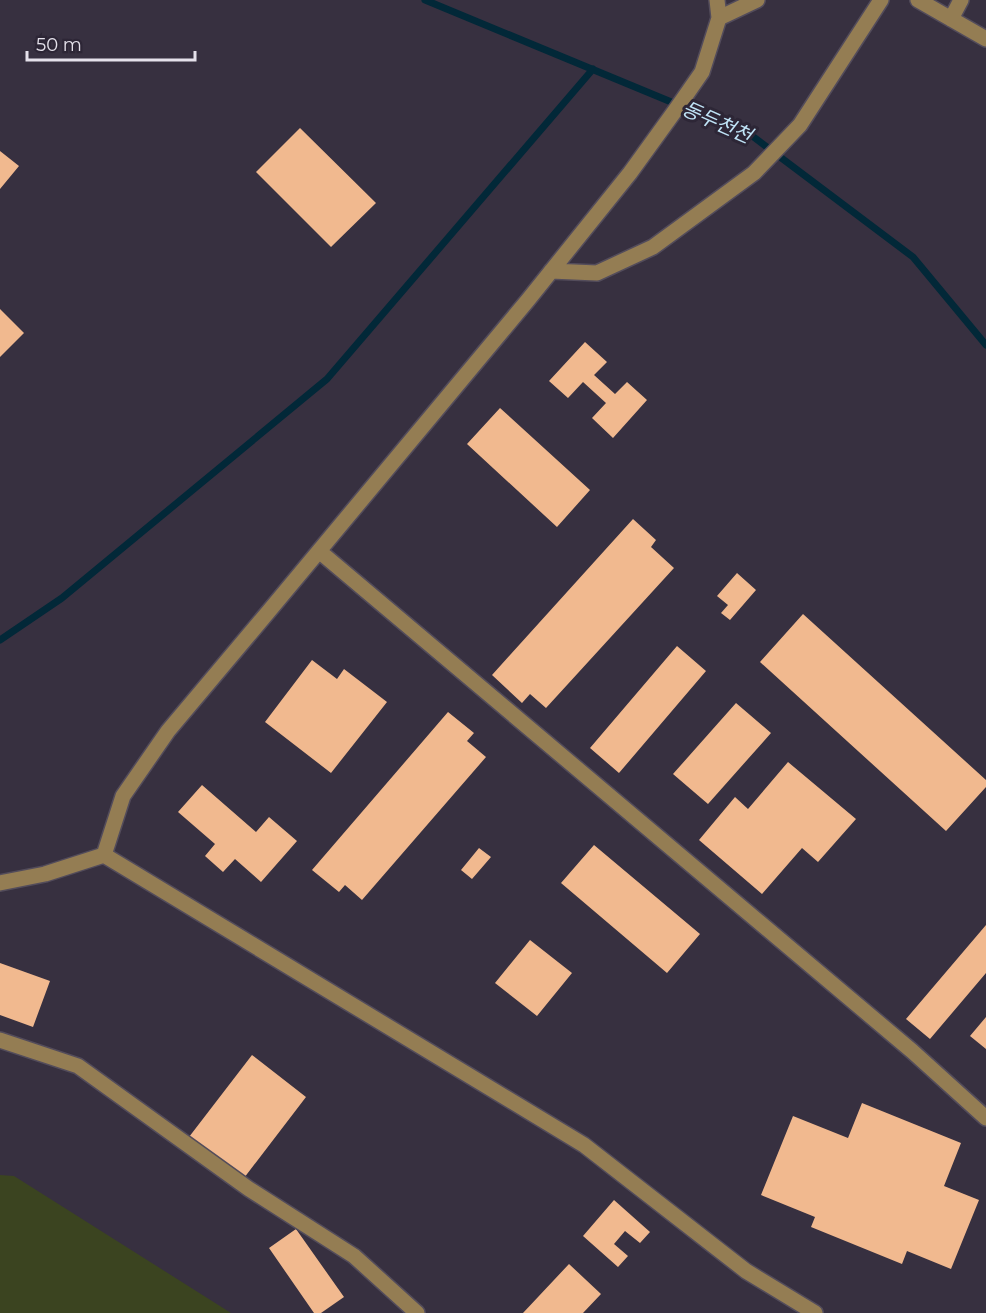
<svg xmlns="http://www.w3.org/2000/svg" width="986" height="1313" viewBox="0 0 986 1313" font-family="Montserrat,'Noto Sans KR',sans-serif">
	<style>
		.green { fill: #3b4420 }
		.lines { fill: none; stroke-linecap: round; stroke-linejoin: round }
		.stream { stroke: #022838; stroke-width: 7 }
		.building { fill: #f1b98f }
		.minor-casing { stroke: #534c5b; stroke-width: 18 }
		.minor { stroke: #947d53; stroke-width: 15 }
		.labels { text-anchor: middle; stroke-width: 6; stroke-linejoin: round; paint-order: stroke }
		.water-label { font-size: 20px; font-style: italic; fill: #c0e4f7; stroke: #2d2636 }
	</style>
	<rect width="100%" height="100%" fill="#373040"/>
	<path class="green" d="M0,1175l14,1 217,137h-231z"/>
	<g class="lines">
		<path class="stream" d="M425,0l326,135 162,122 73,88
			M0,640l62,-42 265,-219 266,-310"/>
	</g>
	<path class="building" d="M300,128l76,75 -45,44 -75,-75z
		M0,151l19,15 -19,23z
		M0,309l24,24 -24,24z
		M585,342l22,20 -13,13 21,19 12,-12 20,18 -34,38 -21,-20 14,-15 -23,-21 -15,16 -19,-17z
		M500,408l90,82 -33,37 -90,-83z
		M633,519l23,21 -5,7 23,21 -128,140 -16,-14 -8,9 -30,-28z
		M737,573l19,17 -26,30 -9,-7 7,-8 -11,-9z
		M803,614l183,166v7l-40,44 -186,-169z
		M677,646l29,25 -87,102 -29,-25z
		M312,660l25,19 7,-10 43,33 -56,71 -66,-51z
		M736,703l35,30 -63,71 -35,-30z
		M448,712l26,21 -7,8 19,16 -124,143 -17,-15 -6,7 -27,-22z
		M788,762l68,57 -38,43 -16,-14 -40,46 -63,-54 36,-43 13,12z
		M202,785l54,47 13,-15 28,24 -36,41 -26,-23 -12,13 -18,-16 10,-12 -37,-32z
		M594,845l106,89 -33,39 -106,-90z
		M479,848l12,9 -19,22 -11,-9z
		M986,925v48l-56,66 -24,-20z
		M530,940l42,33 -35,43 -42,-33z
		M0,963l50,18 -17,46 -33,-12z
		M986,1017v32l-16,-13z
		M252,1055l54,42 -62,81 -55,-41z
		M862,1103l99,40 -17,43 35,14 -28,69 -44,-18 -5,13 -91,-37 4,-10 -54,-22 32,-79 55,22z
		M614,1200l36,32 -10,11 -15,-12 -11,13 14,12 -10,11 -35,-31z
		M296,1229l48,68 -23,16h-7l-45,-65z
		M569,1264l32,30 -18,19h-60z"/>
	<g class="lines">
		<g class="minor-casing">
			<path id="minor" d="M918,0l68,39
				M719,18l38,-18
				M951,19l10,-19
				M551,271l46,2 56,-26 101,-74 46,-48 81,-125
				M319,551l593,500 74,67
				M104,855l19,-59 45,-65 101,-120 259,-311 102,-127 47,-65 25,-36 17,-54 -2,-18
				M0,883l45,-9 59,-19 480,290 162,126 69,42
				M0,1040l78,26 171,123 105,67 63,57"/>
		</g>
		<use href="#minor" class="minor"/>
	</g>
	<g class="labels">
		<g class="water-label">
			<text transform="translate(717 122) rotate(24)" y="7">동두천천</text>
		</g>
	</g>
	<path d="M27 51v9h168v-9" fill="none" stroke="#e5e1eb" stroke-width="3"/>
	<text x="36" y="51" font-size="18" fill="#e5e1eb" stroke="#2d2636" stroke-width="4.5" paint-order="stroke">50 m</text>
</svg>
